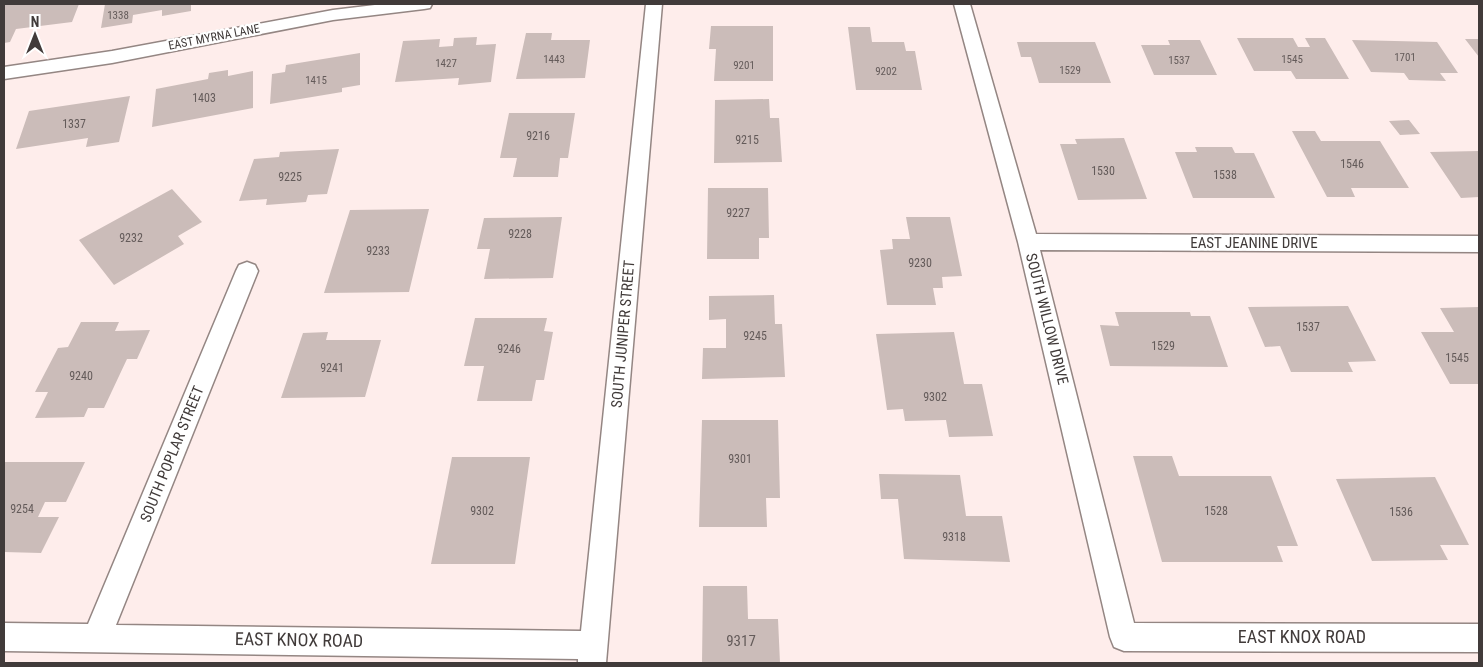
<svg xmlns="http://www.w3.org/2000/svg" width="1483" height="667" viewBox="0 0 1483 667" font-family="'Roboto Condensed',sans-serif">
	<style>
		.building { fill: #cbbcb9 }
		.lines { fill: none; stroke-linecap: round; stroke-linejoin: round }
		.street-casing { stroke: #948683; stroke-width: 3 }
		.street { fill: #fff; fill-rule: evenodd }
		.labels { text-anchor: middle; stroke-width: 4.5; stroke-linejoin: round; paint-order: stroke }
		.far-number-label { font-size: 11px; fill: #645b5a }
		.far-street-label { font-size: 12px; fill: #413b3a; stroke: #fff }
		.number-label { font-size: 12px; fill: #645b5a }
		.street-label { font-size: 15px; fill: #413b3a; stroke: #fff }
		.near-number-label { font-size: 15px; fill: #645b5a }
		.near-street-label { font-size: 18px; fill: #413b3a; stroke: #fff }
	</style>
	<rect width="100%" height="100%" fill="#feedeb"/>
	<path class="building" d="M14,4h65l-7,18 -56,7 -6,13 -6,1v-38z
		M105,4h86v7l-29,5v-6l-29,5 -1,8 -31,5z
		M711,26h62v55h-59l2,-32h-7z
		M848,27h22l2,15h32l2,9h9l7,39h-66z
		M526,33h26l-1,7h39l-5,38 -69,1z
		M477,37l-1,8 20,-1 -5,38 -33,3 1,-7 -64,4 8,-41 37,-2 -1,8 14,-1 1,-8z
		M1237,38h56l5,9h12l-5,-9h20l24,41h-53l-5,-8h-37z
		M1465,39h14v18z
		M1168,40h32l17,35h-63l-13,-30h29z
		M1352,40l85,2 21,31h-18l6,8 -37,-1 -5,-7 -33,-1z
		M1017,42h78l16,41h-72l-8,-26h-10z
		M360,53v32l-18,3v4l-72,12 2,-30 13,-2 1,-7z
		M228,70v6l25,-5v37l-101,19 4,-38 52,-10 1,-6z
		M130,96l-11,46 -33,5 2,-9 -72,11 13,-38z
		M769,99l1,19h9l3,44 -68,1 1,-63z
		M509,113h66l-7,45h-8l-2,19h-45l4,-19h-17z
		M1409,120l11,14 -20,1 -11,-14z
		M1292,131h23l6,10h59l29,47h-58l4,9h-28z
		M1124,138l23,61 -69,1 -18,-56h17l-2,-5z
		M1195,147h37l3,6h19l21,45h-82l-18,-46h22z
		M339,149l-12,45 -19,1 -2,7 -40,3 1,-6 -28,2 15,-42 25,-2 1,-5z
		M1479,151v46l-18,1 -31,-46z
		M708,188h60l1,50h-10v21h-52z
		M172,189l30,33 -24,14 6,8 -70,41 -35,-45z
		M429,209l-20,83 -85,1 26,-83z
		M562,217l-9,61 -69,1 6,-30h-13l7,-31z
		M906,217h44l12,59 -20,1 1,11h-10l3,17h-49l-7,-55 13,-1 -1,-10h18z
		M774,295l1,29h7l3,53 -83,2 1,-31h23v-29l-17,1v-24z
		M1348,306l28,55 -28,1 5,10h-62l-11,-26 -15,1 -17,-40z
		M1479,307v77h-29l-29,-52h33l-14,-24z
		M1115,312h75l1,4h19l18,51 -118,-1 -10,-41 19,1z
		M475,318h72l-3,13 9,1 -9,48h-8l-4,21h-55l7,-35h-20z
		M81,322h38l-4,9 35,-1 -13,29h-10l-23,49h-16l-4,9 -49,1 13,-26h-13l23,-44 10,-1z
		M328,332l-2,8h55l-16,57 -84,1 22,-65z
		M954,332l10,52h18l11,52 -44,1 -3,-17 -41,1 -2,-12 -16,1 -11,-76z
		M702,420h76l2,78h-14l1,29h-68z
		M1133,456h39l7,20h92l27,70h-21l6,16h-121z
		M452,457h78l-15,107h-84z
		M4,462h81l-19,40h-21l-7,15h21l-18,36 -37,-1z
		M879,474l81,1 6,41h36l8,46 -106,-3 -6,-60h-17z
		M1435,477l34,68h-29l8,15 -76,1 -36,-82z
		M703,586h44l1,33h30l2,44h-78z"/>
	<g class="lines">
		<g class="street-casing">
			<path id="street" d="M383,4h49l-2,4 -6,1 -91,11 -221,43 -108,16v-12l108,-16 221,-41z
				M646,4h16l-56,659h-28v-4l-574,-8v-28l84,1 148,-353 3,-6 8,-3 8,3 3,6 -142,354 465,6z
				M954,4h16l66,230 443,2v16l-439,-2 94,373 345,1v28l-355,-1 -10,-4 -4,-10 -92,-395z"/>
		</g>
		<use href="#street" class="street"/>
	</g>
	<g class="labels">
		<g class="far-number-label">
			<text x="118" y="19">1338</text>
			<text x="1405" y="61">1701</text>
			<text x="554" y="63">1443</text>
			<text x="1292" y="63">1545</text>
			<text x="1179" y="64">1537</text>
			<text x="446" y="67">1427</text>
			<text x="744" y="69">9201</text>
			<text x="1070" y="74">1529</text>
			<text x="886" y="75">9202</text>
			<text x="316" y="84">1415</text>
		</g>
		<g class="far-street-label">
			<text transform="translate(214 37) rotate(-11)" y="4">EAST MYRNA LANE</text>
		</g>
		<g class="number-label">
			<text x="204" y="102">1403</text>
			<text x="74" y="128">1337</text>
			<text x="538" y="140">9216</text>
			<text x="747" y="144">9215</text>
			<text x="1352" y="168">1546</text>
			<text x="1103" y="175">1530</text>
			<text x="1225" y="179">1538</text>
			<text x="290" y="181">9225</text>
			<text x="738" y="217">9227</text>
			<text x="520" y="238">9228</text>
			<text x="131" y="242">9232</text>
			<text x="378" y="255">9233</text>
			<text x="920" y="267">9230</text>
			<text x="1308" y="331">1537</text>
			<text x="755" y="340">9245</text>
			<text x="1163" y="350">1529</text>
			<text x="509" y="353">9246</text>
			<text x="1457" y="362">1545</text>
			<text x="332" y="372">9241</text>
			<text x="81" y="380">9240</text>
			<text x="935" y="401">9302</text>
			<text x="740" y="463">9301</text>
			<text x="22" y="513">9254</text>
			<text x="482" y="515">9302</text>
			<text x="1216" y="515">1528</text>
			<text x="1401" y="516">1536</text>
			<text x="954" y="541">9318</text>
		</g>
		<g class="street-label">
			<text x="1254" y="248">EAST JEANINE DRIVE</text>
			<text transform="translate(1047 319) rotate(76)" y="5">SOUTH WILLOW DRIVE</text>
			<text transform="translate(623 334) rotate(-85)" y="5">SOUTH JUNIPER STREET</text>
			<text transform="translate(172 454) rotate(-68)" y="5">SOUTH POPLAR STREET</text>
		</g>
		<g class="near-number-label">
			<text x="741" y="646">9317</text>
		</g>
		<g class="near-street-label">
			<text x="1302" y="643">EAST KNOX ROAD</text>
			<text transform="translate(299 640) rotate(1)" y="6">EAST KNOX ROAD</text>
		</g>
	</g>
	<rect width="1483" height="667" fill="none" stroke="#413b3a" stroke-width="10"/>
	<g transform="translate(35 35)" stroke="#ffffff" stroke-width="4" paint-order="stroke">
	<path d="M0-4L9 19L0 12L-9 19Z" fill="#413b3a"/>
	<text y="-8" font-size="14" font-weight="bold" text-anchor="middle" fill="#413b3a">N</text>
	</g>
</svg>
